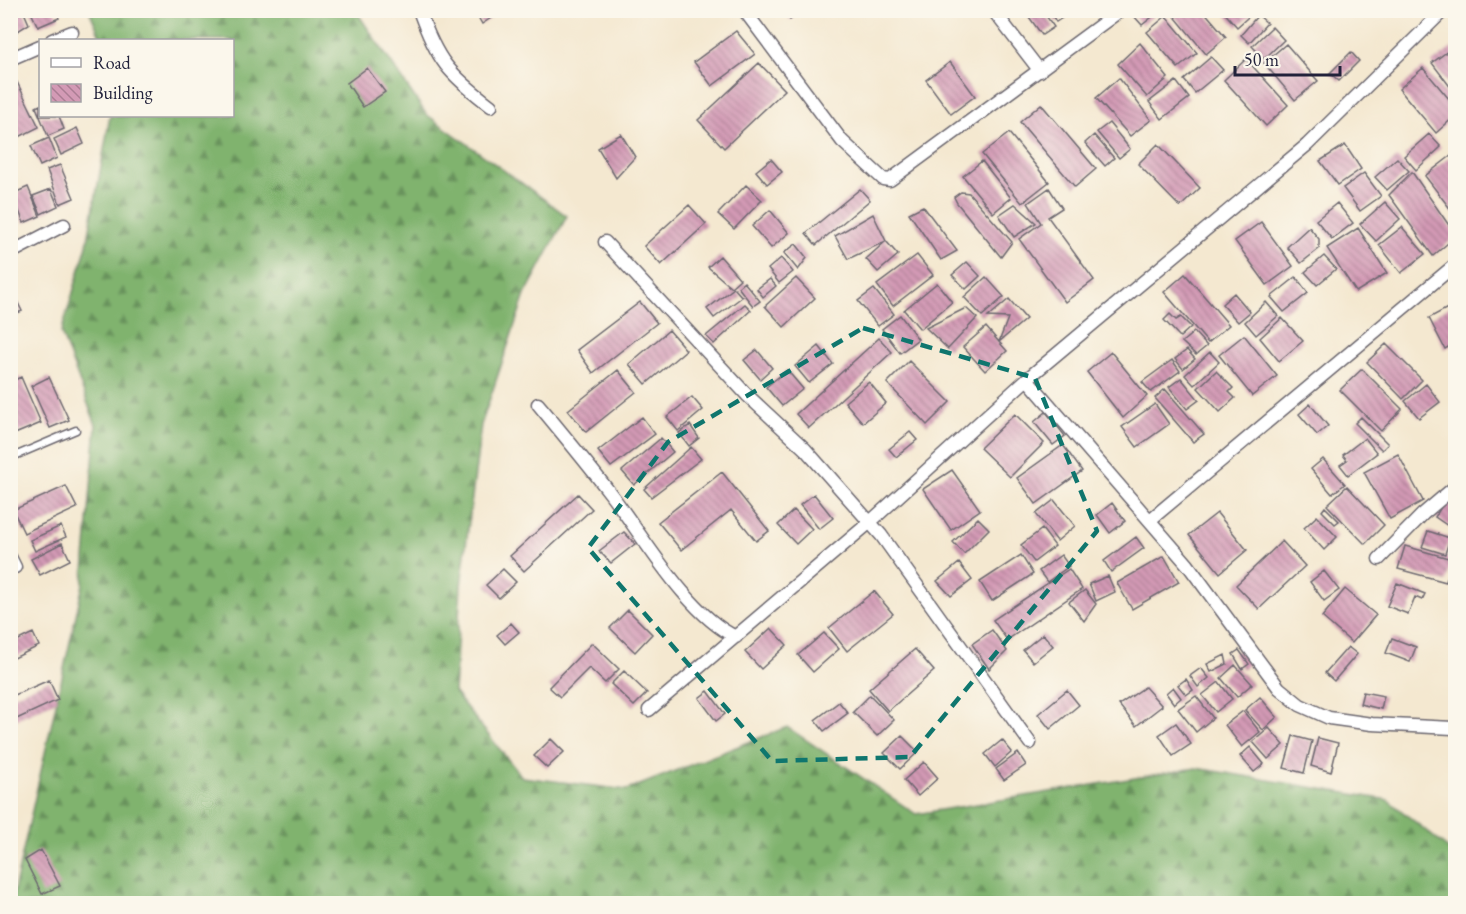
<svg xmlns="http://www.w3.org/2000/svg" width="1466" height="914" viewBox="0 0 1466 914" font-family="'EB Garamond',serif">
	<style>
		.forest { fill: url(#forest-firs); stroke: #516a54; stroke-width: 1.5 }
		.building { fill: url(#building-back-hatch) }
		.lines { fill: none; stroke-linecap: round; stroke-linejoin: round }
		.service-casing { stroke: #6c676f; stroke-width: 9 }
		.minor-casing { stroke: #6c676f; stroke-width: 15 }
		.service { stroke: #fff; stroke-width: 6 }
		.minor { stroke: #fff; stroke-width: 12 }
		.marked { fill: none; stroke: #0f766e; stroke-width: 4.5; stroke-dasharray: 12 8; stroke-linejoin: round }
	</style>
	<defs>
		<pattern id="forest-firs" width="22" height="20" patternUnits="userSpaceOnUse" patternTransform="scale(1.5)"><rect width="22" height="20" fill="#80b36e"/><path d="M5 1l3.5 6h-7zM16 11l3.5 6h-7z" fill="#68915c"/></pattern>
		<pattern id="building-back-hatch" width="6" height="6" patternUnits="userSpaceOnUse" patternTransform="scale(1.5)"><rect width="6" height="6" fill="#d39ab5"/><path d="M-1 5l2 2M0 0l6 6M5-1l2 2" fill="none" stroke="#ab7d94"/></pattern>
	</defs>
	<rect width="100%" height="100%" fill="#fbf7ec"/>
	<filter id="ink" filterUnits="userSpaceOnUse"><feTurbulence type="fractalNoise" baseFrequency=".0167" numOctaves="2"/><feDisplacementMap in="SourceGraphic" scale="12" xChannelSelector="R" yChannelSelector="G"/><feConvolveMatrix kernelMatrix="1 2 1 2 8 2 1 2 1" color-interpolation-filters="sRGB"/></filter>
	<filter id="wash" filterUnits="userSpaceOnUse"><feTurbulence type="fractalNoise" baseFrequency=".008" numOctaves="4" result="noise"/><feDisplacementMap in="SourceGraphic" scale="24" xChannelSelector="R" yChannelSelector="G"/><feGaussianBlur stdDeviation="1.35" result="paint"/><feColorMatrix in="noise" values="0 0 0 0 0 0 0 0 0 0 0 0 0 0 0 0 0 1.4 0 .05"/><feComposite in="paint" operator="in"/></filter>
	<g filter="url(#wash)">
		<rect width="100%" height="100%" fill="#f4e8d0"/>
		<path class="forest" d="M89,10l267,1 70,103 141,102 -42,79 -44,130 -20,161 -7,106 68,85 105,13 160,-63 129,87 280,-46 192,32 68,55 -1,49h-1444l72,-320 13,-159 -35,-92 26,-88 23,-129h122v-76h-130z"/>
		<g id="blocks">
			<path class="building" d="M10,10h13l6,14 -19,12z
				M30,10h25l4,8 -21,9z
				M474,10h29l-21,14z
				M784,10h19l-13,10z
				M1024,10h18l12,17 -12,8z
				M1049,10h17l2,4 -12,8z
				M1141,10h20l-19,15 -8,-9z
				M1174,10h29l23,27 -20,17 -35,-42z
				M1222,10h34l-19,17z
				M1258,15l9,8 -18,20 -8,-8z
				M1166,16l31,37 -19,15 -31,-36z
				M1272,27l12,13 -20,19 -12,-13z
				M736,31l19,23 -43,32 -18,-24z
				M1140,43l28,35 -21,19 -29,-33z
				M1286,44l32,37 -23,19 -31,-37z
				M1452,48l3,4v41l-23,-30z
				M1351,52l8,9 -20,20 -9,-8z
				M1211,57l12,13 -28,23 -11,-13z
				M1246,59l42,46 -22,21 -42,-46z
				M950,62l25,34 -24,18 -25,-34z
				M759,63l26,27 -61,58 -26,-28z
				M367,68l18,24 -22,15 -16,-24z
				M1423,68l32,38v10l-19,17 -37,-44z
				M1119,78l32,42 -21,16 -34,-38z
				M1176,81l13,17 -27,21 -13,-17z
				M17,82l22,45 -24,12 -5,-9v-45z
				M1041,104l55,65 -21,18 -55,-65z
				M40,105v11h19l5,13 -16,7 -12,-29z
				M1109,123l21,26 -11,9 -22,-26z
				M77,128l7,16 -23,11 -7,-16z
				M1009,133l40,49 -27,21 -40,-49z
				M621,134l14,23 -19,21 -18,-30z
				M1429,134l12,13 -25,23 -12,-14z
				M1094,135l20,23 -9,8 -20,-23z
				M49,138l8,20 -17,8 -9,-20z
				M1158,144l42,44 -20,19 -42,-43z
				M1345,145l16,24 -23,16 -18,-24z
				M1452,155l3,5v55l-30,-39z
				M1397,158l12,13 -22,19 -12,-13z
				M771,159l11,13 -15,12 -11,-13z
				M982,161l29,37 -18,15 -30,-37z
				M60,165l14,33 -14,6 -13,-34z
				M1412,172l43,62v3l-22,19 -44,-61z
				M1364,173l17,23 -21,15 -17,-23z
				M746,185l16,15 -28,29 -16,-15z
				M28,187l12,29 -16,7 -12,-29z
				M1049,188l13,20 -14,9 46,63 -29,22 -46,-63 22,-16 -13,-20z
				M51,189l7,17 -17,8 -8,-18z
				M860,189l10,11 -54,45 -10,-12z
				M961,192l8,1 43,49 -11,15 -44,-54 -3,-6z
				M1385,202l15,17 -24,22 -16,-17z
				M1337,203l16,20 -21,16 -16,-19z
				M1015,204l21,19 -22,14 -15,-22z
				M689,205l17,19 -45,41 -17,-19z
				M923,206l34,45 -16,9 -32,-47z
				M770,210l19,23 -18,15 -19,-22z
				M873,214l13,27 12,14 -20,17 -12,-13 20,-18 -38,18 -13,-23z
				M1261,222l32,44 -26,19 -32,-44z
				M1309,227l10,12v10l-18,14 -14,-16z
				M1402,227l23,27 -24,19 -22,-28z
				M1358,228l29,45 -31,19 -29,-44z
				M796,244l11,14 -9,12 -14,-17z
				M917,255l16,20 -40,31 -16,-21z
				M720,256l20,23 -9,8 -23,-20z
				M1324,256l12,13 -19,16 -12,-13z
				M781,258l12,14 -14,11 -11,-14z
				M967,262l13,14 -14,13 -14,-14z
				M1185,274l44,51 -21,18 -44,-51z
				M986,277l18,20 -22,19 -18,-19z
				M1296,277l12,16 -24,19 -13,-15z
				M796,278l19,20 -31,29 -19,-21z
				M770,279l6,7 -13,11 -6,-8z
				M744,282l16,19 -7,5 -15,-19z
				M937,283l15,19 -32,27 -16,-19z
				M10,287l12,24 -12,5z
				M734,288l8,9 -28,21 -7,-9z
				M874,289l20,25 -16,12 -20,-25z
				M1234,293l16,19 -12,10 -16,-18z
				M1009,299l17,20 -27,23 8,9 -22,20 -22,-24 23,-20 13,15 9,-24 -20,-1z
				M640,302l17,21 -64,50 -16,-23z
				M1266,302l12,14 -22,19 -11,-13z
				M745,304l6,6 -37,34 -8,-8z
				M1455,304v39l-10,6 -16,-31z
				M966,308l11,10 -29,31 -22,-21z
				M1170,314l6,6 5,-3 10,10 -11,10 -16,-17z
				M900,315l18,24 -18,14 -18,-24z
				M1282,318l21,23 -24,20 -19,-23z
				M669,330l17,20 -40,34 -17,-20z
				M1194,332l13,14 -11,9 -14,-13z
				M1244,335l33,41 -25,20 -33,-41z
				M879,338l13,14 -83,76 -13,-14z
				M1386,344l36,36 -19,19 -36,-37z
				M819,346l14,18 -24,19 -14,-17z
				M757,350l15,18 -12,11 -16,-19z
				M1187,350l8,9 -12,10 -8,-10z
				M1111,352l36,44 -24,22 -36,-46z
				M1210,352l9,10 -25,23 -9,-10z
				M1172,360l8,11 -29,21 -9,-10z
				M909,361l41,41 -23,23 -40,-42z
				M1362,369l40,40 -21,22 -41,-41z
				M618,370l18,22 -50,40 -18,-22z
				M787,370l16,19 -21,17 -16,-19z
				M1216,371l17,17 -4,4 6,6 -15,14 -22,-24z
				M21,377l20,46 -31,13v-54z
				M49,377l20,43 -19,8 -19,-42z
				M1181,378l18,22 -12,9 -18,-22z
				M869,382l17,21 -23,20 -18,-21z
				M1426,384l14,18 -21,16 -14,-17z
				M1165,389l39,45 -11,8 -38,-44z
				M692,397l11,13 -25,21 -11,-14z
				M1155,404l14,20 -32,23 -15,-20z
				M1310,404l18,22 -11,9 -18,-21z
				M1046,412l19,24 -12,9 -19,-23z
				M1015,414l29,29 -34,34 -30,-29z
				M642,417l13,17 -44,33 -13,-16z
				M1361,417l27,27 -6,6 -27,-27z
				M690,425l9,13 -10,8 -10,-13z
				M910,432l7,8 -21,17 -7,-8z
				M661,438l12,14 -39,33 -12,-14z
				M1365,438l12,15 -29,22 -8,-10 7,-5 -4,-5z
				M1063,445l19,26 -46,33 -19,-26z
				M691,447l10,12 -50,38 -7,-8z
				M1398,454l25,47 -33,18 -26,-47z
				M1323,459l22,25 -13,10 -21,-25z
				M952,470l28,40 -29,20 -28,-41z
				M722,472l47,59 -13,10 -25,-31 -50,40 -23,-28z
				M66,486l11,22 -53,25 -11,-23z
				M1347,486l37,39 -19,19 -38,-39z
				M578,494l14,15 -68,62 -14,-15z
				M814,494l19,24 -14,11 -19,-24z
				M1446,499l9,6 -4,23 -16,-11z
				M1054,500l21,26 -18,15 -21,-27z
				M1112,503l13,18 -15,12 -13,-18z
				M1325,507l14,14 -4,3 -13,-13z
				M794,510l18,19 -16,15 -18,-19z
				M1217,513l30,37 -27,23 -31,-38z
				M1317,516l20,21 -13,13 -20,-22z
				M978,518l11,11 -25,25 -11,-12z
				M61,526l5,11 -31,14 -5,-11z
				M1042,529l13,17 -21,16 -13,-17z
				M1428,531l22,7 -5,16 -23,-7z
				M624,532l11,12 -24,19 -12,-12z
				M1136,537l8,11 -33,24 -7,-11z
				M1282,541l23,25 -46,43 -23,-24z
				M62,543l8,17 -30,15 -9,-16z
				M1405,546l47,13 -6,23 -48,-13z
				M1021,555l12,19 -41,27 -12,-19z
				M1061,555l8,11 -22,16 -8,-11z
				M1164,556l15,26 -47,27 -15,-26z
				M959,563l13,17 -21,16 -14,-15z
				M503,569l13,13 -17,16 -13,-13z
				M1069,569l13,20 -75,51 -14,-20z
				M1324,571l15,19 -15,11 -14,-19z
				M1108,576l7,16 -19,9 -7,-17z
				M1397,583l28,11 -3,6 -7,-3 -7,17 -21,-8z
				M1345,589l31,26 -24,28 -30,-26z
				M1085,590l11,14 -12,17 -15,-19z
				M874,591l19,23 -46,37 -18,-23z
				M628,610l24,24 -17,18 -25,-24z
				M511,623l8,9 -14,12 -8,-9z
				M771,628l16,17 -26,24 -16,-17z
				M992,630l15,21 -18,18 -17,-25z
				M33,633l6,13 -29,14v-16z
				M824,633l15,16 -26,23 -15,-17z
				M1043,634l10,12 -20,16 -10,-12z
				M1392,638l24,9 -6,15 -24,-9z
				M592,643l27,26 -14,14 -16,-15 -29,29 -11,-10z
				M1348,647l9,7 -23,27 -9,-8z
				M915,649l19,22 -46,40 -19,-22z
				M1239,650l10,14 -7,5 -9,-15z
				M1225,655l2,9 -16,8 -4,-8z
				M1235,665l17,19 -15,13 -16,-19z
				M1201,668l8,10 -11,9 -8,-11z
				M624,671l23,22 -13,13 -23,-22z
				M1186,679l7,11 -7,5 -8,-10z
				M49,680l9,20 -48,22v-25z
				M1219,682l13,17 -16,13 -14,-17z
				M1145,687l17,19 -26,20 -17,-21z
				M1173,687l8,11 -7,6 -8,-11z
				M1067,690l12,15 -29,24 -12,-15z
				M708,691l17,23 -9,7 -17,-23z
				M1363,692l21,4 -3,13 -21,-5z
				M870,695l24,25 -17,16 -24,-24z
				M1196,696l17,22 -17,14 -18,-23z
				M1260,697l17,20 -14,13 -18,-20z
				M839,702l9,11 -24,18 -9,-11z
				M1243,711l17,21 -18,15 -17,-22z
				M1176,723l15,21 -18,12 -14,-21z
				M1269,728l15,17 -16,14 -15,-17z
				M902,736l16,16 -18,17 -16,-16z
				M1293,736l19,5 -8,32 -20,-5z
				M1318,738l20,5 -7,29 -20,-6z
				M551,739l13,13 -17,16 -13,-12z
				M1002,740l10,12 -17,15 -10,-13z
				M1250,747l14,17 -10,8 -14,-16z
				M1018,753l8,12 -22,15 -8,-11z
				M924,762l14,16 -20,18 -14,-16z
				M41,850l19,36 -18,8 -17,-34z"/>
		</g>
	</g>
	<g filter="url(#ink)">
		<use href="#blocks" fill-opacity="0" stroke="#6c676f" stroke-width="1.5"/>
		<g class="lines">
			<g class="service-casing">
				<path id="service" d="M10,458l66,-28"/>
			</g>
			<g class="minor-casing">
				<path id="minor" d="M419,10c18,51 30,64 72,96
					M744,10l98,131 41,38 7,1 231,-170
					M993,10l47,61
					M52,40l20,-8
					M10,59l30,-13
					M605,242l142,153 58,54 76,86 149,208
					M10,253l54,-28
					M1027,379l161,186 91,123 21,17 29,13 43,6 81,4
					M538,404c24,29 49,59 72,89 33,43 78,122 126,144
					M1150,520l306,-256
					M10,557l5,10
					M1379,559l44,-45 33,-28
					M649,710l220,-187 158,-144 280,-234 137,-135"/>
			</g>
			<use href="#service" class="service"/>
			<use href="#minor" class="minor"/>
		</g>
	</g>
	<path class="marked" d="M863,328l172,50 62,153 -187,226 -138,4 -184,-213 80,-106z"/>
	<rect width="1466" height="914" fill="none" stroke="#fbf7ec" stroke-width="36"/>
	<rect x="39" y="39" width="195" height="78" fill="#fbf7ec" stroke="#a4a2a5" stroke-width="1.5"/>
	<rect x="51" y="58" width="30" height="9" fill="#ffffff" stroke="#a4a2a5" stroke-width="1.5"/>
	<text x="93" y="69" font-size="18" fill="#22223b">Road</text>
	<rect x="51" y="84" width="30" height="18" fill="url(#building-back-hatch)" stroke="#a4a2a5" stroke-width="1.5"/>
	<text x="93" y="99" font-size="18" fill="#22223b">Building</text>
	<path d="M1235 66v9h105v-9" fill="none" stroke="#22223b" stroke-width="3"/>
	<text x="1244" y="66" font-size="18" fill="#22223b" stroke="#fbf7ec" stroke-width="4.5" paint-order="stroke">50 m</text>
</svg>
